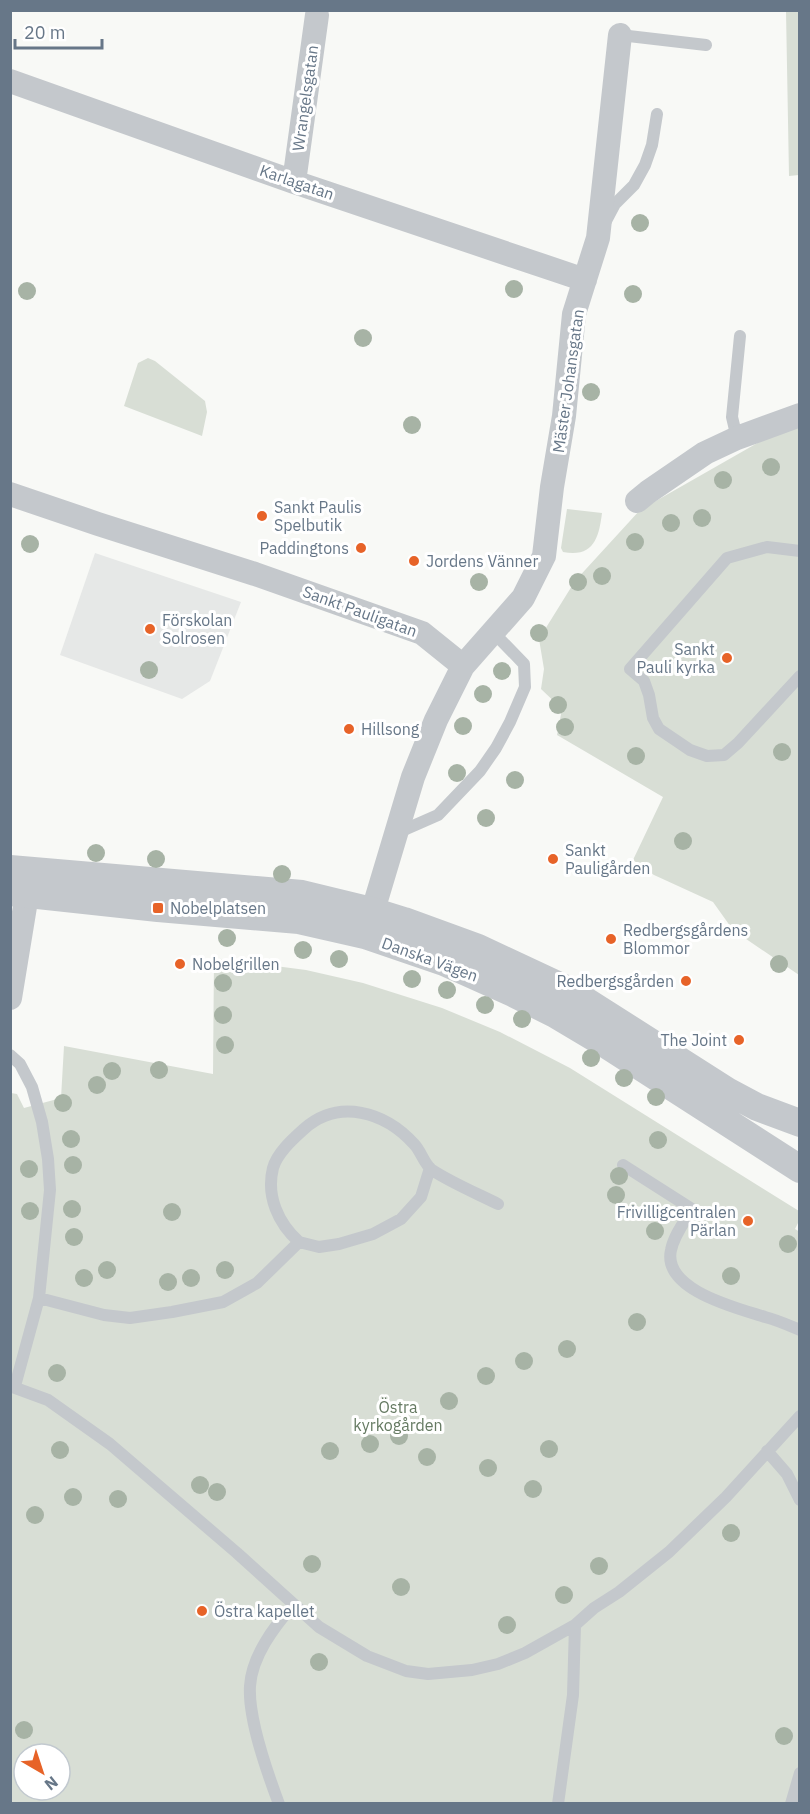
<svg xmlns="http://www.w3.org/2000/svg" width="810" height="1814" viewBox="0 0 810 1814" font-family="'IBM Plex Sans',sans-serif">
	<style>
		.built { fill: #e6e8e7 }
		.green { fill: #d8ded5; fill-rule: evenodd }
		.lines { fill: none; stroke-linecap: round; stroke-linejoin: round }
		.service { stroke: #c4c8cc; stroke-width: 12 }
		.minor { stroke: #c4c8cc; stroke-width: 24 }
		.tertiary { stroke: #c4c8cc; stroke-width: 28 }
		.tree { fill: #a7b3a5 }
		.poi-dot { fill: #e76328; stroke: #fff; stroke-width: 2 }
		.labels { text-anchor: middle; stroke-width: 6; stroke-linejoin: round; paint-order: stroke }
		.street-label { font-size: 16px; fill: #677788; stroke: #fff }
		.poi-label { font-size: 16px; fill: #677788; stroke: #fff; text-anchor: start }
		.park-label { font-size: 16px; fill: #657a62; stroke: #fff }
	</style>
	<rect width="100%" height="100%" fill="#f8f9f6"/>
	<path class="built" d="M95,553l146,49 -31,79 -28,18 -122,-44z"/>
	<path class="green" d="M786,11h14l-1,164 -10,1z
		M148,358l7,3 50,40 2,11 -5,24 -78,-30 14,-43z
		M799,427v548l-66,-45 -20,-28 -59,-27 -21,-15 30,-63 -106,-62 5,-26 -21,-20 3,-20 -5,-30 36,-58 65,-71 140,-80z
		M567,509l35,4c-3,24 -8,45 -39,39l-2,-4z
		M214,958l92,12 57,13 79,25 58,24 70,36 229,143v10l-4,8 5,3 -1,571 -788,1v-711l6,1 7,14 37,-10 3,-52 149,28zM24,1754h36v36h-36z"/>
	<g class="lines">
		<path class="service" d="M620,35l86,10
			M606,221l9,-17 19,-19 11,-20 7,-20 5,-31
			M737,438l-5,-21 8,-81
			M800,551l-33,-4 -40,11 -97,111 14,12 5,14 4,23 6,11 31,21 17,6 17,-1 14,-12 62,-67
			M397,833l41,-18 42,-44 16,-23 14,-26 15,-35 -1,-23 -31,-32
			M10,1055l10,9 12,23 10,35 6,37 2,31 -11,108 -24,88
			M623,1165l69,44c-7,12 -18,26 -21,41 -9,40 66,58 94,67 12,3 23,8 35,13
			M299,1242l20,5 20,-3 34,-10 28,-15 20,-22 9,-29
			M39,1298l65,17 26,3 42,-6 51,-10 34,-19 42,-41c-21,-19 -33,-46 -26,-74 4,-15 20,-29 31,-39 35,-31 81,-17 110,15 7,7 10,20 18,26 20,13 44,23 66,34
			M10,1386l38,14 62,44 127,109 82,74 48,29 39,15 22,3 44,-4 26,-6 27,-11 50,-28 19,-17 25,-16 50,-40 57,-55 74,-81
			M767,1451l20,23 13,26
			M279,1804c-12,-32 -31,-85 -29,-118 2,-30 24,-59 43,-81
			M558,1804l15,-109 2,-70
			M791,1804l9,-31"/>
		<path class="minor" d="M10,81l284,101 291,98
			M294,182l23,-167
			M10,494l88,30 157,50 167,59 41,33 -27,54 -23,57 -45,150
			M637,501l11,-9 57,-39 32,-15 63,-23
			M463,666l60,-68 21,-42 8,-69 12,-71 10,-102 24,-76 22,-203
			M10,998l20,-122"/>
		<path class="tertiary" d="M10,869l292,25 70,17 32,10 74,27 92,43 157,100 30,16 43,16
			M10,892l148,16 141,12 66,15 79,27 69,31 42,21 52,31 193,124"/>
	</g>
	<g class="tree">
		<circle cx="640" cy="223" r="9"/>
		<circle cx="514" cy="289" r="9"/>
		<circle cx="27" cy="291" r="9"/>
		<circle cx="633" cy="294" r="9"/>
		<circle cx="363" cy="338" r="9"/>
		<circle cx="591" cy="392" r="9"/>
		<circle cx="412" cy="425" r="9"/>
		<circle cx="771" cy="467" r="9"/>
		<circle cx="723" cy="480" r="9"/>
		<circle cx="702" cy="518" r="9"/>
		<circle cx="671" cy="523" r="9"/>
		<circle cx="635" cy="542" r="9"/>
		<circle cx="30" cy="544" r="9"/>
		<circle cx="602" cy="576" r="9"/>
		<circle cx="479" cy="582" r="9"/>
		<circle cx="578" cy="582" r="9"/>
		<circle cx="539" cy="633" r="9"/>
		<circle cx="149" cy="670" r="9"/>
		<circle cx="502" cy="671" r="9"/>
		<circle cx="483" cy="694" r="9"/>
		<circle cx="558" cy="705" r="9"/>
		<circle cx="463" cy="726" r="9"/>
		<circle cx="565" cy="727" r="9"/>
		<circle cx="782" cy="752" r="9"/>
		<circle cx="636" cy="756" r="9"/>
		<circle cx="457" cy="773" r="9"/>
		<circle cx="515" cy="780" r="9"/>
		<circle cx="486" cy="818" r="9"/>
		<circle cx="683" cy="841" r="9"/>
		<circle cx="96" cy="853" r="9"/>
		<circle cx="156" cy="859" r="9"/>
		<circle cx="282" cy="874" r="9"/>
		<circle cx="227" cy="938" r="9"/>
		<circle cx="303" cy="950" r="9"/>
		<circle cx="339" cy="959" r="9"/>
		<circle cx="779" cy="964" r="9"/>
		<circle cx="412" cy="979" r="9"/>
		<circle cx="223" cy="983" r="9"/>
		<circle cx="447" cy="990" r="9"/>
		<circle cx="485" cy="1005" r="9"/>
		<circle cx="223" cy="1015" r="9"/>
		<circle cx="522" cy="1019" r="9"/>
		<circle cx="225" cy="1045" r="9"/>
		<circle cx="591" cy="1058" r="9"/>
		<circle cx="159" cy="1070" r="9"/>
		<circle cx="112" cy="1071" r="9"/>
		<circle cx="624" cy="1078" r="9"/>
		<circle cx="97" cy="1085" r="9"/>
		<circle cx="656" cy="1097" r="9"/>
		<circle cx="63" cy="1103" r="9"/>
		<circle cx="71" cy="1139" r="9"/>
		<circle cx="658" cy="1140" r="9"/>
		<circle cx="73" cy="1165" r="9"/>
		<circle cx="29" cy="1169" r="9"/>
		<circle cx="619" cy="1176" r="9"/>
		<circle cx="616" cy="1195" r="9"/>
		<circle cx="72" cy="1209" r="9"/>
		<circle cx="30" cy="1211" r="9"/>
		<circle cx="172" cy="1212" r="9"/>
		<circle cx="655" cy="1231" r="9"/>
		<circle cx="74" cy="1237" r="9"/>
		<circle cx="788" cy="1244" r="9"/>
		<circle cx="107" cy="1270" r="9"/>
		<circle cx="225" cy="1270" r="9"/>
		<circle cx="731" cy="1276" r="9"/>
		<circle cx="84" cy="1278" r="9"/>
		<circle cx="191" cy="1278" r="9"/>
		<circle cx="168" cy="1282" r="9"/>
		<circle cx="637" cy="1322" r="9"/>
		<circle cx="567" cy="1349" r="9"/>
		<circle cx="524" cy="1361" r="9"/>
		<circle cx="57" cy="1373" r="9"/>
		<circle cx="486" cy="1376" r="9"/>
		<circle cx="449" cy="1401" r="9"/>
		<circle cx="399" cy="1436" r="9"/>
		<circle cx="370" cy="1444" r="9"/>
		<circle cx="549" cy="1449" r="9"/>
		<circle cx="60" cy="1450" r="9"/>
		<circle cx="330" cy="1451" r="9"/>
		<circle cx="427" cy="1457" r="9"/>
		<circle cx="488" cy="1468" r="9"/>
		<circle cx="200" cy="1485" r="9"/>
		<circle cx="533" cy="1489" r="9"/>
		<circle cx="217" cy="1492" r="9"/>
		<circle cx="73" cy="1497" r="9"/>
		<circle cx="118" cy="1499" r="9"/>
		<circle cx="35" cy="1515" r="9"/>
		<circle cx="731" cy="1533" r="9"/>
		<circle cx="312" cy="1564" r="9"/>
		<circle cx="599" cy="1566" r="9"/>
		<circle cx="401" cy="1587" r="9"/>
		<circle cx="564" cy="1595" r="9"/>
		<circle cx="507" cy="1625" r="9"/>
		<circle cx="319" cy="1662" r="9"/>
		<circle cx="24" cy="1730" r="9"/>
		<circle cx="784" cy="1736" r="9"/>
	</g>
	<g class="poi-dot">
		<circle cx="262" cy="516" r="6"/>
		<circle cx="361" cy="548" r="6"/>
		<circle cx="414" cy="561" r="6"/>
		<circle cx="150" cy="629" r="6"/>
		<circle cx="727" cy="658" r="6"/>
		<circle cx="349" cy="729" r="6"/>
		<circle cx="553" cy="859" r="6"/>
		<rect x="152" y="902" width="12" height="12" rx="3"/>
		<circle cx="611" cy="939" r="6"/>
		<circle cx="180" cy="964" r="6"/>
		<circle cx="686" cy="981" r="6"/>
		<circle cx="739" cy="1040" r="6"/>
		<circle cx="748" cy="1221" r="6"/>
		<circle cx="202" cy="1611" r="6"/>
	</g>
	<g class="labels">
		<g class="street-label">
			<text transform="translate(305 98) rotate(-82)" y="6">Wrangelsgatan</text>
			<text transform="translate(297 182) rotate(19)" y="6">Karlagatan</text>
			<text transform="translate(568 381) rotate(-82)" y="6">Mäster Johansgatan</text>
			<text transform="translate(360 611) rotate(20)" y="6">Sankt Pauligatan</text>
			<text transform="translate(430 959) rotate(20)" y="6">Danska Vägen</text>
		</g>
		<g class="poi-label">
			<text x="274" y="513">Sankt Paulis<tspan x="274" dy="18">Spelbutik</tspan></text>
			<text x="349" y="554" text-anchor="end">Paddingtons</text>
			<text x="426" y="567">Jordens Vänner</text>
			<text x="162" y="626">Förskolan<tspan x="162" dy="18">Solrosen</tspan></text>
			<text x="715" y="655" text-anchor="end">Sankt<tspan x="715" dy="18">Pauli kyrka</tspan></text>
			<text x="361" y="735">Hillsong</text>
			<text x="565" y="856">Sankt<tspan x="565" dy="18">Pauligården</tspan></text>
			<text x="170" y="914">Nobelplatsen</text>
			<text x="623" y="936">Redbergsgårdens<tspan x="623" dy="18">Blommor</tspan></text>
			<text x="192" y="970">Nobelgrillen</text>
			<text x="674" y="987" text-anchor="end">Redbergsgården</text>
			<text x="727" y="1046" text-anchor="end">The Joint</text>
			<text x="736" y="1218" text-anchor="end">Frivilligcentralen<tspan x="736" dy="18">Pärlan</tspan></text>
			<text x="214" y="1617">Östra kapellet</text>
		</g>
		<g class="park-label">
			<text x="398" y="1413">Östra<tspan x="398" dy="18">kyrkogården</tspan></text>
		</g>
	</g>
	<rect width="810" height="1814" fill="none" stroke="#677788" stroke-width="24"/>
	<g transform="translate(42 1772) rotate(141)"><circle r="28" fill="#ffffff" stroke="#c2c9cf" stroke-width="1.5"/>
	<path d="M0-4.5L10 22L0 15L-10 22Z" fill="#e76328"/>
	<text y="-9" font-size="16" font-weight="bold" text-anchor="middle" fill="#677788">N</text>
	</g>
	<path d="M15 39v9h87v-9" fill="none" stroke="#677788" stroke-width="3"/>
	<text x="24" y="39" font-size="18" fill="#677788" stroke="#ffffff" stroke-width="4.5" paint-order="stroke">20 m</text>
</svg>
